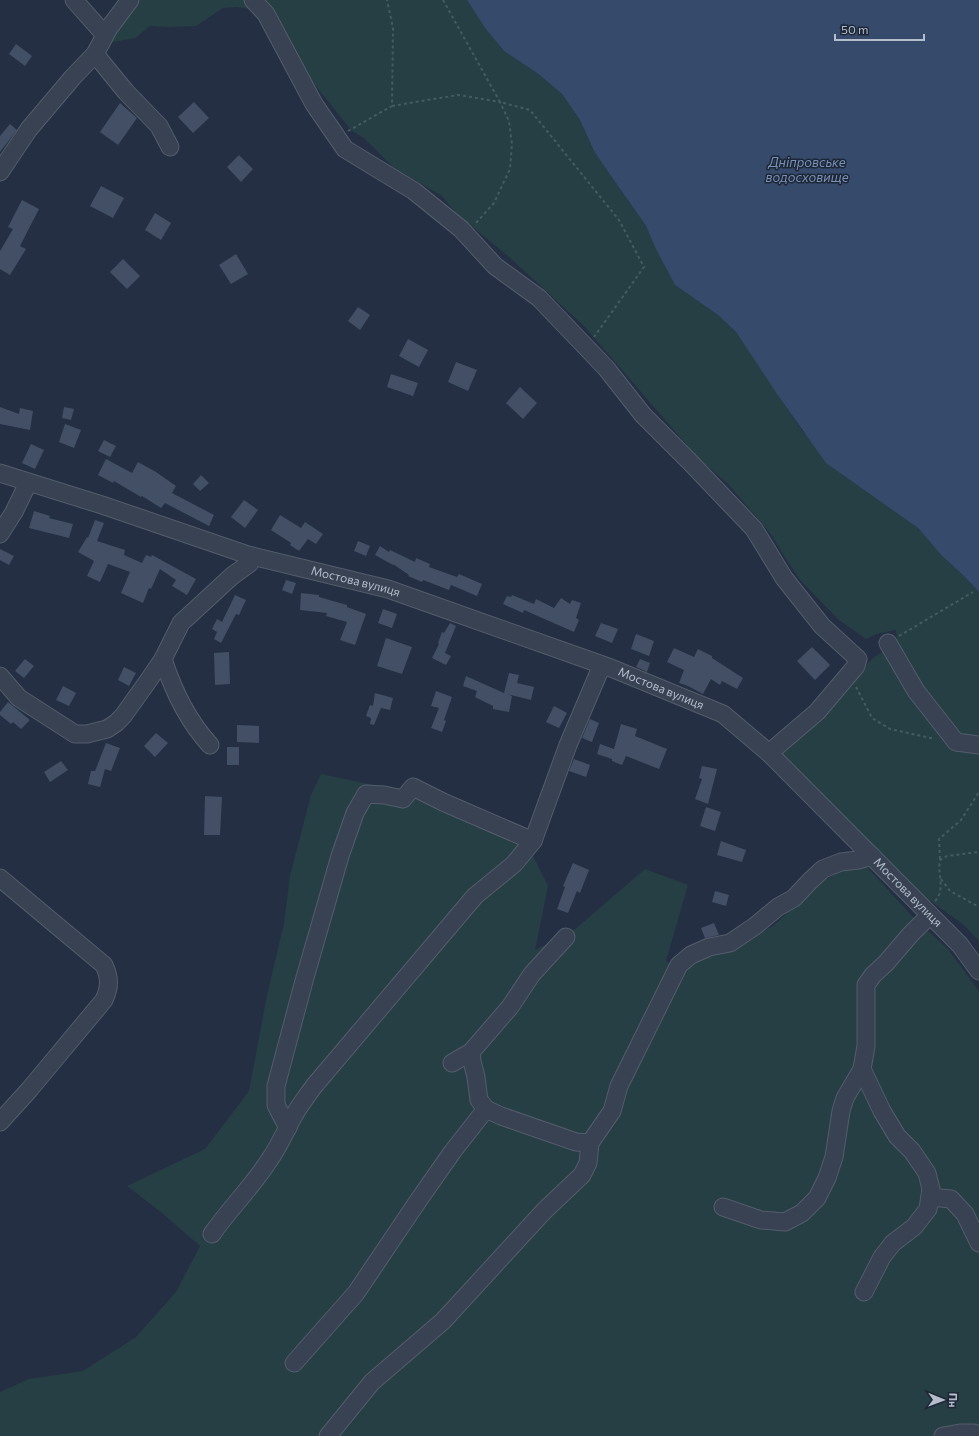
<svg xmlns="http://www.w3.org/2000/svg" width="979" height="1436" viewBox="0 0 979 1436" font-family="Commissioner,sans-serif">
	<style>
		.green { fill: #263f44 }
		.water { fill: #364a6b }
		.building { fill: #424f65 }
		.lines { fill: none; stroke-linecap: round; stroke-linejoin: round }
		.minor-casing { stroke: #535d6c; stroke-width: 19 }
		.path { stroke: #445c60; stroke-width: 2; stroke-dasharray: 3 3; stroke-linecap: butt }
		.minor { stroke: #384252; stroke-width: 17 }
		.labels { text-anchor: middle; stroke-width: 3; stroke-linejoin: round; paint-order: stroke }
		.street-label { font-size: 12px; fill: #b5bdcc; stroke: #1d2737 }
		.water-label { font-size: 13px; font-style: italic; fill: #7b91b6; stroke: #1d2737 }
	</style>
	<rect width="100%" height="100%" fill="#242f43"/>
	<path class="green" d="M121,0h346l18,28 19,23 33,22 25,21 18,26 15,33 51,73 29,59 43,30 18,17 67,100 86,75 29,21 24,28 22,20 15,16v349l-15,-16 -38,-27 -23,-21 -55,-57 -69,-66 57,-52 19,-22 9,-13 9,-9 24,-16 -1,-12 -20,4 -10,5 -27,-19 -38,-39 -15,-22 -15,-25 -43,-50 -30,-26 -114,-132 -76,-70 -51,-42 -15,-18 -48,-28 -29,-29 -14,-9 -44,-55 -32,-63 -39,-5 -13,1 -27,18 -27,1 -20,-1 -13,12 -29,5z
		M321,774l95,20 96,45 20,15 16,32 -13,64 38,-19 72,-62 43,16 -22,76 5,3 14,2 38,-15 50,-25 45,-42 29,-17 19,-1 49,53 33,30 31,42v445h-979v-44l29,-13 54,-8 53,-34 40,-45 24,-46 -38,-33 -35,-27 78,-37 44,-58 18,-96 17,-71 6,-48 21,-81z"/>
	<path class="water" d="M467,0h512v592l-15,-16 -22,-20 -24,-28 -92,-65 -49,-69 -41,-62 -18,-17 -43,-30 -19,-36 -10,-23 -51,-73 -15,-33 -18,-26 -25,-21 -33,-22 -19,-23z"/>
	<path class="building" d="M16,44l16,12 -7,10 -16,-12z
		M194,102l15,16 -16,15 -15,-16z
		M120,103l17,15 -19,27 -18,-13z
		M10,124l7,6 -17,22v-16z
		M239,155l14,14 -12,13 -14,-15z
		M101,186l23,12 -11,20 -23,-12z
		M22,200l17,9 -19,37 6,3 -16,26 -10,-6v-18l13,-22 -5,-2z
		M155,213l16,10 -10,17 -16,-10z
		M236,254l12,20 -17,10 -12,-19z
		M123,259l17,17 -13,13 -17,-17z
		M358,307l12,8 -10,15 -12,-9z
		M408,339l20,11 -9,17 -20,-11z
		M456,362l21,8 -9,21 -20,-9z
		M391,374l27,9 -5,13 -26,-9z
		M520,387l17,16 -14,16 -17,-16z
		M0,407l19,7 1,-6 13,3 -3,19 -30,-6z
		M64,407l10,2 -3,11 -9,-2z
		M65,424l16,6 -7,18 -15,-6z
		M104,440l12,6 -6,11 -12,-6z
		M31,444l13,6 -9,19 -13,-6z
		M106,459l26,14 6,-11 18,10 20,14 -4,7 42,22 -5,11 -44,-23 -4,5 -19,-12 -1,1 -27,-16 -1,2 -15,-8z
		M201,475l8,8 -9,8 -7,-7z
		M244,500l14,10 -13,18 -14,-11z
		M34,511l16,5 -1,2 24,6 -4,14 -40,-10z
		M280,515l21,13 4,-6 18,12 -7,10 -8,-5 -9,12 -9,-6 1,-2 -20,-13z
		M95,520l9,3 -7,18 28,9 -1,5 18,8 4,-8 5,2 1,-2 44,24 -9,16 -15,-9 4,-6 -16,-11 -9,20 -2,-1 -6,15 -22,-10 9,-21 -22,-8 -8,18 -13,-6 7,-15 -16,-9 9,-15 1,1z
		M358,541l12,5 -4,10 -12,-5z
		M380,546l9,6 1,-2 25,12 1,-4 14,6 -1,3 28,10 2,-3 23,10 -5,12 -26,-11 -2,5 -26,-10 -1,2 -14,-6 1,-1 -16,-11v1l-18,-10z
		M0,549l14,7 -5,9 -9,-5z
		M286,580l10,3 -4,11 -10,-4z
		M301,593l18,2v2l28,8v2l19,7 -11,31 -15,-5 7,-18 -21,-6 1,-3 -27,-3z
		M235,595l11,5 -7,15 -3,-1 -15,29 -7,-4 3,-7 -5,-3 5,-10 5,3z
		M512,595l22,9 2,-5 18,9 7,-10 9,6 2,-4 9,3 -5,15 3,2 -5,12 -50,-22 -1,3 -20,-9 4,-8 4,1z
		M383,609l14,5 -5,14 -14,-5z
		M450,623l6,3 -11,27 6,3 -5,9 -14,-7 7,-14 -1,-1 4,-11 2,1z
		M601,623l17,6 -6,14 -17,-7z
		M636,634l18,7 -5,15 -18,-7z
		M386,638l26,9 -10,27 -25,-8z
		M812,647l18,18 -15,15 -18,-19z
		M674,648l20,9 4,-8 14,7v2l31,20 -6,11 -15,-8 -2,4 -9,-6 -8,15 -15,-8 -9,-3 5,-13 -17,-8z
		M229,652l1,32 -15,1 -1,-32z
		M25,659l9,7 -10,12 -9,-7z
		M640,659l10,4 -3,9 -11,-5z
		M124,667l12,6 -7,13 -11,-6z
		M509,673l10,2 -2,8 17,4 -3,13 -24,-6 5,2 -3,16 -16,-3v-3l-18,-9 2,-6 -14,-5 3,-10 38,17z
		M63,686l13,7 -7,13 -13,-6z
		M436,691l16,6 -8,23 2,1 -4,11 -11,-4 8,-20 -8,-2z
		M375,693l18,5 -3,12 -9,-2 -7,17 -4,-1 1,-6 -5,-2 4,-11 3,1z
		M8,702l22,18 -9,9 -8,-7 -2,2 -11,-9v-3z
		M554,706l13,7 -8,15 -13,-6z
		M590,719l9,4 -7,19 -10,-4z
		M621,724l16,5 -2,7 32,13 -8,20 -33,-13 -4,9 -10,-4v-2l-15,-5 3,-10 14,5z
		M237,725l22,1v17l-22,-1z
		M156,733l12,10 -13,14 -11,-11z
		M106,743l14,5 -9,23 -6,-2 -5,18 -12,-3 3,-13h4z
		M227,747h12v18h-12z
		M574,759l16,6 -4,12 -17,-6z
		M61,761l7,9 -18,12 -6,-10z
		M702,766l15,3 -9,35 -13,-5 7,-20 -3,-1z
		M205,796l17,1 -2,38h-16z
		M706,807l15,5 -6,19 -15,-5z
		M721,841l25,9 -4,12 -25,-7z
		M573,863l16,7 -9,23 -3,-2 -9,22 -11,-4 8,-22 -2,-1z
		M715,891l14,4 -3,11 -14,-4z
		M714,923l5,12 -14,3 -4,-10z"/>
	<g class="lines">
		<g class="minor-casing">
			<g id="minor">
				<path d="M74,0l31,35"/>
				<path d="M253,0l13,14 48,90 31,45 69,42 47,38 34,37 44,32 67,70 37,47 46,46 65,68 30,49 38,48 36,33 -2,7 -39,46 -48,41"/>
				<path d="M95,54l31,38 33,34 11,21"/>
				<path d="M0,172l29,-43 44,-52 22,-23 14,-26 21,-28"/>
				<path id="s1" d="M0,473l102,32 146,50 140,34 223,79 112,46 46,39 191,192 19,26"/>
				<path d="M0,534l14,-22 14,-29"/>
				<path d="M888,643l28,48 40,51 23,3"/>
				<path d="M163,659c10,31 25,62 47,86"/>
				<path d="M0,676l19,22 56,36h12l20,-5 9,-6 7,-7 25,-35 15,-22 18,-36 51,-47 18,-13 2,-7"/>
				<path d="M0,878l104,87c6,13 6,22 0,35l-75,90 -29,32"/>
				<path d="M471,1052l1,9 4,16 3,23 7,9 15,7 75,26 14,1"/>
				<path d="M452,1063l19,-11 39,-45 22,-33 34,-37"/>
				<path d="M862,1069l20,42 15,25 15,15 15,22 4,16 -3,20 -14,18 -21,16 -11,14 -18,35"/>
				<path d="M288,1128l-12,-23v-19l28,-105 36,-125 15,-43 11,-19 18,1 19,4 10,-12 30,15 90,39"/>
				<path d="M930,1197l21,2 14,15 14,29"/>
				<path d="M723,1207l38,13 24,2 17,-9 15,-15 10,-20 7,-21 7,-46 4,-13 17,-29 4,-23v-61l7,-10 13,-12 24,-28 20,-20"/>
				<path d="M212,1234c18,-26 41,-48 58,-75 9,-13 15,-27 22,-40 6,-12 15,-23 22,-33l161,-190 39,-32 19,-23 35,-96 34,-80"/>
				<path d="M294,1363l62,-70 62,-92 35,-50 33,-42"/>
				<path d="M328,1436l44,-54 71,-61 101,-110 38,-36 6,-12 2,-20 22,-32 7,-25 60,-121 12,-10 18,-8 21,-4 25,-17 23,-19 16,-9 16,-17 13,-12 18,-7 17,-2 14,-4"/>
				<path d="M943,1436l17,-3h14l3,3"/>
			</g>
		</g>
		<path class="path" d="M443,0l57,102 30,8 89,110 25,47 -50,70
			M392,106l66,-11 42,7 9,19 3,23 -2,25 -16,34 -19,21
			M348,131l44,-25 1,-78 -6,-28
			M899,636l74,-44
			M856,687l16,31 18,11 45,10
			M940,859l-1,-20 22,-19 18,-28
			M941,879l9,12 29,16
			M935,901c11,-11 2,-28 5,-41l7,-4 32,-4"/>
		<use href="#minor" class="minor"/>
	</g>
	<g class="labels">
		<g class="street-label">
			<text dy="4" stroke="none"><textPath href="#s1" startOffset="372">Мостова вулиця</textPath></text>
			<text dy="4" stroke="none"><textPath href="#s1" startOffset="696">Мостова вулиця</textPath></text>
			<text dy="4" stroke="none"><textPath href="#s1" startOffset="1020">Мостова вулиця</textPath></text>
		</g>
		<g class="water-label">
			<text x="807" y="167">Дніпровське<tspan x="807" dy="15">водосховище</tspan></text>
		</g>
	</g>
	<g transform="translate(943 1400) rotate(91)" stroke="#1d2737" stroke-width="3" paint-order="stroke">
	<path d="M0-3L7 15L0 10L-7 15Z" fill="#b5bdcc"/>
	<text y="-6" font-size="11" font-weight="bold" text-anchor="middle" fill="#b5bdcc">Пн</text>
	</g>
	<path d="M835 34v6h89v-6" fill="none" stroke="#b5bdcc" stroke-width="2"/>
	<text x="841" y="34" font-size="12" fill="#b5bdcc" stroke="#1d2737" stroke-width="3" paint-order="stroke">50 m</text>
</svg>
